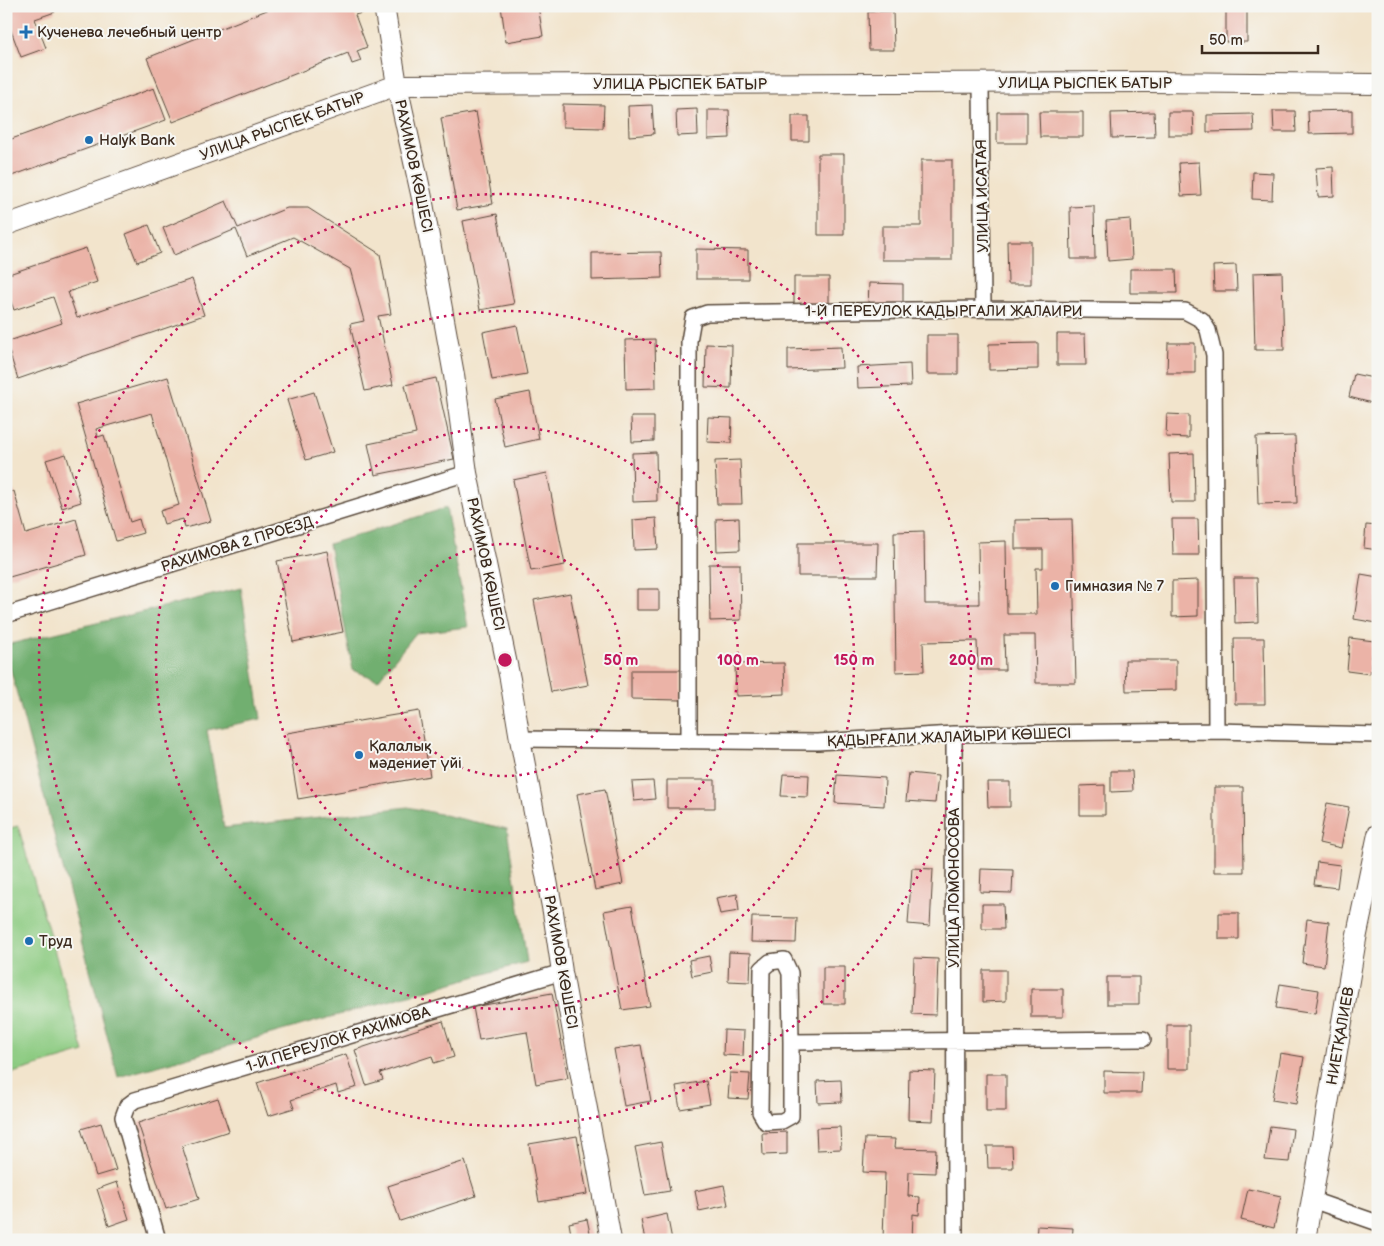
<svg xmlns="http://www.w3.org/2000/svg" width="1384" height="1246" viewBox="0 0 1384 1246" font-family="'Balsamiq Sans',sans-serif">
	<style>
		.green { fill: #8ccb81; stroke: #647a50 }
		.forest { fill: #71af6f; stroke: #566c46 }
		.building { fill: #ebb3a7 }
		.lines { fill: none; stroke-linecap: round; stroke-linejoin: round }
		.street-casing { stroke: #564638; stroke-width: 18 }
		.secondary-casing { stroke: #564638; stroke-width: 22 }
		.street { stroke: #fff; stroke-width: 15 }
		.secondary { stroke: #fff; stroke-width: 20 }
		.ring { fill: none; stroke: #c2185b; stroke-width: 2.5; stroke-dasharray: 2.5 5 }
		.poi-dot { fill: #1f6fb2; stroke: #f6f6f2; stroke-width: 2 }
		.labels { text-anchor: middle; stroke-width: 4; stroke-linejoin: round; paint-order: stroke }
		.poi-label { font-size: 15px; fill: #3b2a1e; stroke: #f6f6f2; text-anchor: start }
		.street-label { font-size: 15px; fill: #3b2a1e; stroke: #f6f6f2 }
		.centre { fill: #c2185b; stroke: #f6f6f2; stroke-width: 2.5 }
		.ring-label { font-size: 15px; text-anchor: middle; font-weight: bold; fill: #c2185b; stroke: #f6f6f2; stroke-width: 4; stroke-linejoin: round; paint-order: stroke }
	</style>
	<rect width="100%" height="100%" fill="#f6f6f2"/>
	<filter id="ink" filterUnits="userSpaceOnUse"><feTurbulence type="fractalNoise" baseFrequency=".02" numOctaves="2"/><feDisplacementMap in="SourceGraphic" scale="10" xChannelSelector="R" yChannelSelector="G"/><feConvolveMatrix kernelMatrix="1 2 1 2 8 2 1 2 1" color-interpolation-filters="sRGB"/></filter>
	<filter id="wash" filterUnits="userSpaceOnUse"><feTurbulence type="fractalNoise" baseFrequency=".0096" numOctaves="4" result="noise"/><feDisplacementMap in="SourceGraphic" scale="20" xChannelSelector="R" yChannelSelector="G"/><feGaussianBlur stdDeviation="1.12" result="paint"/><feColorMatrix in="noise" values="0 0 0 0 0 0 0 0 0 0 0 0 0 0 0 0 0 1.4 0 .05"/><feComposite in="paint" operator="in"/></filter>
	<g filter="url(#wash)">
		<rect width="100%" height="100%" fill="#f2e4cc"/>
		<path class="green" d="M18,826l66,226 -78,23v-246z"/>
		<path class="forest" d="M446,508l22,119 -52,6 -38,47 -25,-10 -24,-126z
			M241,588l20,131 -54,11 17,98 184,-21 99,22 20,133 -409,115 -112,-425v-7z"/>
		<g id="blocks">
			<path class="building" d="M6,6h47l2,6 -20,7 11,29 -25,9 -11,-29 -4,2z
				M277,6h86l2,6 -10,3 12,32 -10,4 4,10 -9,3 -4,-11 -175,69 -26,-64z
				M501,6h37l5,30 -37,6z
				M1226,6h21v36h-21z
				M893,11l1,39h-25l-1,-38z
				M154,88l12,32 -160,58v-37z
				M563,104l41,1 -1,23 -40,-1z
				M652,105l2,29 -25,2 -1,-30z
				M697,109l1,26 -21,1 -1,-26z
				M708,110h21l1,28 -22,1z
				M1352,110v23l-43,1 -1,-23z
				M1273,111h22l1,21h-22z
				M476,112l17,92 -36,6 -16,-92z
				M997,112h30v31h-30z
				M1039,112h44v25h-43z
				M1154,112l1,25 -43,1 -1,-25z
				M1168,112h25l1,23h-26z
				M1253,114l1,17 -47,1v-17z
				M792,116h17v25h-17z
				M818,154h26v81h-26z
				M921,160h31v100h-70v-34h39z
				M1199,162l2,33 -20,1 -2,-33z
				M1333,167l1,29 -16,1 -2,-29z
				M1253,172l20,1 -1,27 -20,-1z
				M226,201l12,27 49,-20h21l72,46 11,60 -13,2 15,69 -28,6 -15,-67 14,-3 -14,-52 -57,-32 -46,19 -11,-27 -62,26 -11,-27z
				M1094,206l1,53h-24l-1,-52z
				M497,214l17,90 -34,6 -17,-89z
				M1130,219l2,40 -24,2 -2,-40z
				M149,225l11,28 -23,9 -11,-28z
				M1007,241h24v43h-23z
				M86,248l11,34 -29,10 9,26 115,-39 12,36 -186,64 -12,-37 56,-19 -9,-26 -39,13 -8,-22v-13z
				M696,249l52,1v29h-52z
				M661,252l1,26 -70,2v-27z
				M1236,265l1,26h-23l-1,-25z
				M1130,269h46l1,24h-47z
				M1282,272l2,78h-29l-2,-77z
				M794,277h35v28h-35z
				M869,283l34,1v22h-35z
				M517,325l10,49 -35,6 -9,-48z
				M1057,334h28l1,31h-29z
				M927,335h31v39h-31z
				M655,339l1,49 -30,1 -1,-49z
				M1038,343v26l-49,1v-26z
				M1168,343h27v30h-28z
				M706,344l26,1 -1,43 -26,-1z
				M841,347l1,21 -54,2v-21z
				M910,364l1,22 -53,2 -1,-21z
				M1354,374l24,5 -6,24 -23,-6z
				M168,377l43,144 -26,7 -2,-9 -19,5 -4,-13 19,-6 -27,-92 -56,16 2,8 6,-2 26,87 9,-3 4,14 -27,8 -40,-137z
				M436,378l18,81 -79,16 -7,-31 48,-10 -11,-49z
				M314,392l19,60 -27,8 -19,-60z
				M530,392l9,47 -34,8 -10,-48z
				M1167,414l22,1v23l-23,-1z
				M631,417h23v24l-22,1z
				M708,417l24,1 -1,25 -24,-1z
				M1295,436l2,67 -39,1 -2,-67z
				M656,452l1,49 -24,1 -1,-49z
				M1194,453l1,49h-24l-2,-48z
				M66,454l15,48 -19,6 -16,-48z
				M740,460l2,44h-25l-2,-43z
				M547,473l18,92 -34,6 -18,-91z
				M14,491l12,43 50,-15 10,36 -80,23v-85z
				M656,518l2,31 -24,1 -1,-30z
				M739,518l1,32 -23,1 -1,-32z
				M1072,519l4,164h-40l-1,-48h-31l1,35h-27l-1,-29 -54,1 1,29 -28,1 -2,-140 30,-1 1,73h54l-1,-62 28,-1 1,73h30l-1,-46h7v-19h-28v-29z
				M1172,519h26l1,36h-26z
				M1366,525l12,1v24l-14,-2z
				M798,543h80l-1,33h-79z
				M327,551l16,81 -50,10 -16,-81z
				M709,564h31l1,56 -31,1z
				M1361,574l17,3 -1,46 -23,-4z
				M1234,578h23l1,44 -23,1z
				M1198,580v36l-26,1v-36z
				M637,589h22v21h-22z
				M570,593l18,92 -37,7 -17,-92z
				M1234,638h30l1,66h-30z
				M1350,638l24,3 -4,33 -23,-3z
				M1125,660h51v30l-50,1z
				M784,663l1,31 -49,2 -1,-32z
				M631,670h50v30l-50,-1z
				M419,711l11,65 -132,23 -11,-66z
				M1111,771h21l1,20 -22,1z
				M909,773l29,3 -3,27 -29,-2z
				M783,774l26,1 -1,22 -27,-1z
				M837,775l48,3 -1,28 -49,-3z
				M667,780h48v28h-48z
				M653,781l2,18 -21,2 -2,-19z
				M987,782h23v25h-22z
				M1105,785v30h-25v-29z
				M1214,787h29l1,85h-30z
				M605,789l18,95 -28,6 -18,-96z
				M1327,803l22,4 -8,41 -22,-5z
				M1317,862l23,3 -3,23 -23,-3z
				M912,868l21,1 -3,57 -22,-2z
				M981,869l32,1 -1,23 -32,-1z
				M737,894l2,17 -19,3 -4,-16z
				M982,904h21l1,25h-22z
				M632,906l18,100 -28,4 -18,-99z
				M1219,913h20v26h-20z
				M752,917l45,1 -1,25 -45,-1z
				M1307,919l22,3 -5,44 -22,-3z
				M729,952l22,1 -1,29 -22,-1z
				M709,956l3,16 -20,4 -3,-16z
				M914,958l24,1 -2,56 -24,-1z
				M823,967h22v37h-22z
				M983,970h23v31l-23,1z
				M1107,977h32v27h-32z
				M1280,984l39,6 -4,24 -39,-6z
				M1031,989h32v28h-32z
				M552,993l16,85 -32,6 -9,-52 -48,8 -6,-33z
				M443,1021l11,36 -20,6 -2,-7 -52,17 3,7 -17,5 -11,-35z
				M1167,1025h22v44h-22z
				M724,1030l20,1 -1,25 -20,-1z
				M641,1045l10,56 -27,5 -10,-57z
				M1280,1053l24,4 -8,47 -24,-4z
				M346,1054l11,33 -19,6 -2,-8 -45,15 3,8 -26,8 -11,-33z
				M909,1070l26,1 -2,50 -25,-1z
				M1104,1071l38,1 -1,21h-37z
				M730,1073l20,1 -2,25 -20,-1z
				M986,1074h20v37h-20z
				M841,1080l1,22 -24,1 -1,-22z
				M706,1081l4,23 -30,5 -4,-23z
				M218,1098l11,33 -47,15 17,53 -33,10 -28,-86z
				M101,1123l15,47 -20,6 -15,-47z
				M1270,1126l23,3 -4,33 -24,-2z
				M840,1127l1,22 -24,1 -1,-22z
				M787,1132v22l-24,1 -1,-22z
				M577,1136l10,58 -48,8 -10,-58z
				M865,1138l30,1 -1,9 42,1 -1,24 -26,-1 -1,24 12,1 -1,18 -6,-1 -1,26h-29l2,-67 -22,-1z
				M661,1142l9,49 -25,4 -10,-48z
				M987,1146h25l1,22h-25z
				M465,1161l11,35 -76,25 -12,-35z
				M117,1182l12,37 -20,7 -12,-37z
				M724,1185l4,20 -29,6 -4,-20z
				M1248,1189l33,7 -7,32 -33,-8z
				M667,1214l5,26h-27l-4,-20z
				M587,1219l4,19 -19,2 -3,-17z
				M1037,1226l36,2 -1,12h-36z"/>
		</g>
	</g>
	<g filter="url(#ink)">
		<use href="#blocks" fill-opacity="0" stroke="#564638" stroke-width="1"/>
		<g class="lines">
			<g class="street-casing">
				<path id="street" d="M981,83l2,226
					M6,615l461,-142
					M954,734l1,506
					M520,739l297,3 137,-8 262,-3 162,4
					M689,741v-400l4,-23 14,-5 276,-4 202,2 17,9 6,10 6,25 2,376
					M791,1042v74l-9,5 -16,1 -6,-10 2,-143 8,-7 14,-2 6,13 1,69 352,-3
					M1312,1200l66,23
					M158,1240l-35,-123 4,-11 8,-6 427,-128"/>
			</g>
			<g class="secondary-casing">
				<path id="secondary" d="M384,6l13,79 25,113 32,177 13,98 43,206 10,60 33,173 9,60 49,268
					M6,225l391,-140 752,-3 229,2
					M1305,1240l51,-301 22,-105"/>
			</g>
			<use href="#street" class="street"/>
			<use href="#secondary" class="secondary"/>
		</g>
	</g>
	<g class="ring">
		<circle cx="505" cy="660" r="116"/>
		<circle cx="505" cy="660" r="233"/>
		<circle cx="505" cy="660" r="349"/>
		<circle cx="505" cy="660" r="466"/>
	</g>
	<g class="poi-dot">
		<path d="M23.5 24.5h5v5h5v5h-5v5h-5v-5h-5v-5h5z"/>
		<circle cx="89" cy="140" r="5"/>
		<circle cx="1055" cy="586" r="5"/>
		<circle cx="359" cy="755" r="5"/>
		<circle cx="29" cy="941" r="5"/>
	</g>
	<g class="labels">
		<g class="poi-label">
			<text x="37" y="37">Кученева лечебный центр</text>
			<text x="99" y="145">Halyk Bank</text>
			<text x="1065" y="591">Гимназия № 7</text>
			<text x="369" y="751">Қалалық<tspan x="369" dy="17">мәдениет үйі</tspan></text>
			<text x="39" y="946">Труд</text>
		</g>
		<g class="street-label">
			<text x="1085" y="88">УЛИЦА РЫСПЕК БАТЫР</text>
			<text x="680" y="89">УЛИЦА РЫСПЕК БАТЫР</text>
			<text transform="translate(282 126) rotate(-20)" y="5">УЛИЦА РЫСПЕК БАТЫР</text>
			<text transform="translate(414 166) rotate(78)" y="5">РАХИМОВ КӨШЕСІ</text>
			<text transform="translate(982 196) rotate(-91)" y="5">УЛИЦА ИСАТАЯ</text>
			<text x="944" y="316">1-Й ПЕРЕУЛОК КАДЫРГАЛИ ЖАЛАИРИ</text>
			<text transform="translate(237 544) rotate(-17)" y="5">РАХИМОВА 2 ПРОЕЗД</text>
			<text transform="translate(486 564) rotate(78)" y="5">РАХИМОВ КӨШЕСІ</text>
			<text transform="translate(949 737) rotate(-2)" y="5">ҚАДЫРҒАЛИ ЖАЛАЙЫРИ КӨШЕСІ</text>
			<text transform="translate(954 888) rotate(-90)" y="5">УЛИЦА ЛОМОНОСОВА</text>
			<text transform="translate(561 962) rotate(80)" y="5">РАХИМОВ КӨШЕСІ</text>
			<text transform="translate(1340 1036) rotate(-80)" y="5">НИЕТҚАЛИЕВ</text>
			<text transform="translate(338 1039) rotate(-17)" y="5">1-Й ПЕРЕУЛОК РАХИМОВА</text>
		</g>
	</g>
	<circle cx="505" cy="660" r="8" class="centre"/>
	<g class="ring-label">
		<text x="621" y="665">50 m</text>
		<text x="738" y="665">100 m</text>
		<text x="854" y="665">150 m</text>
		<text x="971" y="665">200 m</text>
	</g>
	<rect width="1384" height="1246" fill="none" stroke="#f6f6f2" stroke-width="25"/>
	<path d="M1202 45v8h116v-8" fill="none" stroke="#3b2a1e" stroke-width="2.5"/>
	<text x="1209" y="45" font-size="15" fill="#3b2a1e" stroke="#f6f6f2" stroke-width="4" paint-order="stroke">50 m</text>
</svg>
